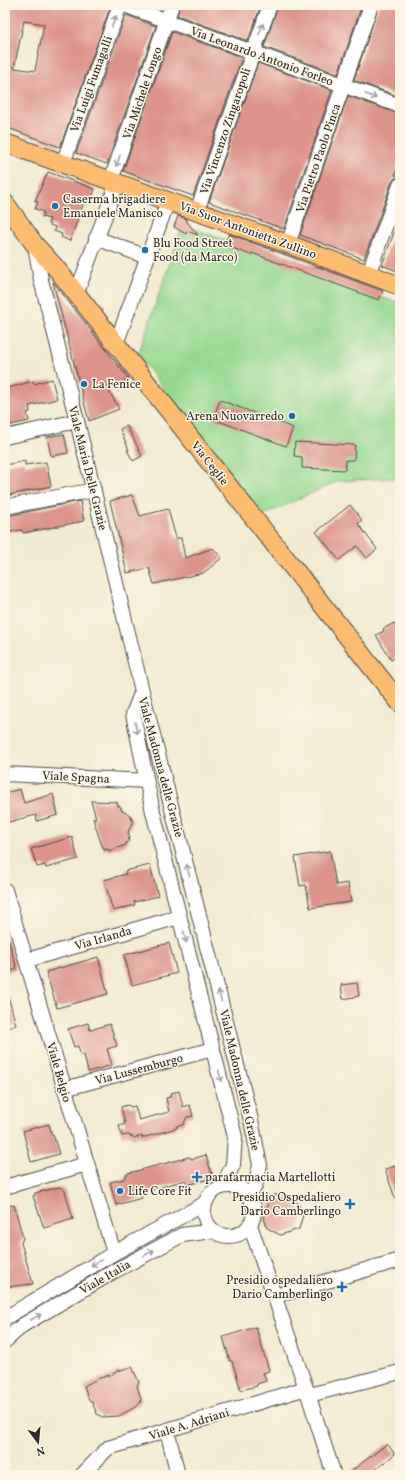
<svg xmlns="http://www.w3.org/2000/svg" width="405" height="1480" viewBox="0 0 405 1480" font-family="Vollkorn,serif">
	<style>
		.pitch { fill: #95d991; stroke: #60825e }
		.building { fill: #dc9389; fill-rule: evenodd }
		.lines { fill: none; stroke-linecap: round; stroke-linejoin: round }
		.minor-casing { stroke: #494844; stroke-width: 16 }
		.major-casing { stroke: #494844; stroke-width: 20 }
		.minor { stroke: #fff; stroke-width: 14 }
		.major { stroke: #fdbc70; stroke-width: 18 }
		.oneway { stroke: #a0a0a0 }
		.poi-dot { fill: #1f6fb2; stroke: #fcf5e5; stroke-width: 1.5 }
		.labels { text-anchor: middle; stroke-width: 3; stroke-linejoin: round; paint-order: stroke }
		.street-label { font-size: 12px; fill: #2b2b2b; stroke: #fcf5e5 }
		.poi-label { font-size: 12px; fill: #2b2b2b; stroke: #fcf5e5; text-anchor: start }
	</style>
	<rect width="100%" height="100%" fill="#fcf5e5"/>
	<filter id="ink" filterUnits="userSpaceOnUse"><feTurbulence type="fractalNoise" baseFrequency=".025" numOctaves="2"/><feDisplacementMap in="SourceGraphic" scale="8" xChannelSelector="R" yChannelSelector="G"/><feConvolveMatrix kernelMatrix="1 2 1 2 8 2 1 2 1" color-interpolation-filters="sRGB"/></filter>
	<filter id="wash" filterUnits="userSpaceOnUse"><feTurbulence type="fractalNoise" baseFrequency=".012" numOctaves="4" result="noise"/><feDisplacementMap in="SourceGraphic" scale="16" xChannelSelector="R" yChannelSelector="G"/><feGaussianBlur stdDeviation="0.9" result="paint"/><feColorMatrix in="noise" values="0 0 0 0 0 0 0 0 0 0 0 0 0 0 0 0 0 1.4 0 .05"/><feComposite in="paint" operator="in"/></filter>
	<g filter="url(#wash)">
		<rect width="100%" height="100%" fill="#f2ebd1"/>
		<path class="pitch" d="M185,219l7,9 183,68 25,7v175l-62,3 -76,35 -124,-161z"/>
		<g id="blocks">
			<path class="building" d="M5,5h106l-51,142 -55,-20zM24,21l20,3 -9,47 -21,-3z
				M180,5h81l-13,36 -71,-26z
				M278,5h84l-24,69 -74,-27z
				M379,5h21v92l-46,-17z
				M126,15l30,11 -49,138 -31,-11z
				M172,32l70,25 -49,139 -70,-25z
				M258,63l74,27 -48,139 -75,-27z
				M348,96l52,18v47l-5,14 5,1v1l-5,1 -3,4 -28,77 -64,-24z
				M48,172l47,17 -5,15 -6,-2 -14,39 -9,-4 1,-3 -8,-3 1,-4 -7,-3 2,-5 -8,-2 2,-5 -9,-3 3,-7 -3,-1z
				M178,216l9,3v3l11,13 -11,-4 -1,3 -12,-7z
				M399,219h1v53l-18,-7z
				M229,234l154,57 -4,9 -127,-47 -1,2 -27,-10z
				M53,282l76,97 -21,10 11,20 -30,12z
				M52,379l5,20 -28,7 1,6 -3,1 2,8 -24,5v-37l28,-8 1,3z
				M220,400l73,28 -7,18 -73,-27z
				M127,426l15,30 -9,5 -6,-11h2l-9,-21z
				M64,434l4,19 -17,3 -4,-19z
				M295,442l60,3 -1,15h-8l-1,10 -43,-2v-11l-8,-1z
				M25,461v4l21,-3 5,24 -46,10v-31z
				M132,495l8,21 28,-7 8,29h5l4,20 28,-10 9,10 -19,15 -49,11 -5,-16 -22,5 -17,-72z
				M80,501l4,20 -61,12 -1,-3 -13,2 -3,-16z
				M350,505l12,15 -4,4 19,25 -10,9 -10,-12 -18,14 -23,-28z
				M394,623l6,11v21l-9,5 -15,-25 8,-4 -1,-2z
				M20,789l4,14 29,-9 5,21 -21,6 -1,-6 -31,8v-30z
				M91,801l26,1 1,4h2l2,5 8,4 3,7 -5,10 2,6 -2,1 1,3 -3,1v2l-17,6 -1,-2 -4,1 -1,-4h-1l-9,-28h3z
				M72,837l6,22 -32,9 -1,-3 -8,2 -6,-18z
				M330,851l6,34 12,-2 3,19 -41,6 -4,-23 -6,1 -5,-29z
				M150,865l8,31 -24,6 1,3 -22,6 -9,-31 22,-6 -1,-3z
				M8,939l9,30 -12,4v-33z
				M169,943l8,30 -45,12 -8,-30z
				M98,957l10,37 -51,14 -11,-36z
				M357,983l2,13 -16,3 -2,-14z
				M8,996l8,29 -11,4v-32z
				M88,1023l2,7 20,-6 7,22 -10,3 5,16 -24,7 -4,-17 -3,1 -3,-10 -4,1 -6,-18z
				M179,1091l4,16 7,-2 3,11 -6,1 -4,8 -7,1 1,2 -35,10v-2l-7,2 -7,-3 -6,1 -3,-10 6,-2 -4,-17 7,-2 3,2 4,-1 4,14 30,-8 -3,-14 4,-1 1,-4z
				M49,1124l3,11 1,-1 6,20 -28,8 -8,-31z
				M206,1155l7,23 -26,7 -1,-5 -46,13 2,5 -26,7 -6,-23 14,-3 2,-4 3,-2 60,-16 3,2z
				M400,1165v42h-2l-13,-38z
				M60,1187l5,4 8,28 -29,9 -11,-32 2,-1v-2z
				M283,1193l1,4 14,6 5,12 -4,14 -19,6 -13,-7 -4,-14 8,-13 -1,-4z
				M14,1205l9,33 -2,5 12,41 -28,3v-81z
				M256,1327l13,44 -6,2 3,8 -9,3v2l-16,4 -9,-29h-2l-7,-24z
				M132,1367l7,15 -2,4 4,13 -1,4 -3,3 -18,10 -17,1 -5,-3 -5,-12 -3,-2 -5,-14 13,-7 16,-5 4,-3z
				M387,1444l8,10 -26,21h-23z"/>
		</g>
	</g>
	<g filter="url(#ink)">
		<use href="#blocks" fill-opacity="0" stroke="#494844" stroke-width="1"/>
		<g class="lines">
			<g class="minor-casing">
				<path id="minor" d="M124,5l276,101
					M63,163l57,-158
					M111,180l61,-175
					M197,211l73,-206
					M96,238l51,19
					M288,244l83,-239
					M35,245l6,35 36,141 65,270 109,429 9,45 -5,21 -6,11
					M368,275l32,-90
					M76,295l41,-112
					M116,344l52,-143
					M5,437l72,-16
					M5,507l89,-17
					M142,691l-9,23 20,98 82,325 -2,28 -11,22
					M5,774l142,7
					M5,890l109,363
					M27,960l152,-43
					M64,1089l149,-40
					M204 1211a25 25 0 1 1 50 0a25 25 0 1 1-50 0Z
					M5,1187l82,-23
					M250,1225l56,163 28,87
					M275,1296l125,-36
					M5,1318l109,-65 90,-49
					M5,1341l18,-16 88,-52 71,-38 31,-4
					M309,1395l91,-23
					M167,1430l11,45
					M82,1475l26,-27 198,-60"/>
			</g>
			<g class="major-casing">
				<path id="major" d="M5,143l283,101 112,42
					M5,203l30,42 21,23 344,435"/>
			</g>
			<use href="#minor" class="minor"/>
			<use href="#major" class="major"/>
		</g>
		<defs><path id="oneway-shaft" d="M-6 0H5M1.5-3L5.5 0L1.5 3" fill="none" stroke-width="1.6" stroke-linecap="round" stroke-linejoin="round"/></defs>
		<g class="oneway">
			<use href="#oneway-shaft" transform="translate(114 21) rotate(-70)"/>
			<use href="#oneway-shaft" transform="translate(261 29) rotate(-70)"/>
			<use href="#oneway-shaft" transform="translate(371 96) rotate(20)"/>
			<use href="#oneway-shaft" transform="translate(118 161) rotate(109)"/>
			<use href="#oneway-shaft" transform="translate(136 728) rotate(79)"/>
			<use href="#oneway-shaft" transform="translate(188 870) rotate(-104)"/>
			<use href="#oneway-shaft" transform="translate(185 937) rotate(76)"/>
			<use href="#oneway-shaft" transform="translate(220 996) rotate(-104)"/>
			<use href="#oneway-shaft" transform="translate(220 1076) rotate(76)"/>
			<use href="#oneway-shaft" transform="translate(149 1253) rotate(-29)"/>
			<use href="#oneway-shaft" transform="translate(96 1263) rotate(149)"/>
			<use href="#oneway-shaft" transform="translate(36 1317) rotate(-30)"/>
		</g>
	</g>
	<g class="poi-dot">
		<circle cx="55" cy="206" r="4"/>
		<circle cx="145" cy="250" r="4"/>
		<circle cx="84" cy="384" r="4"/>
		<circle cx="292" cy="416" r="4"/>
		<path d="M195 1171h4v4h4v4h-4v4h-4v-4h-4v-4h4z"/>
		<circle cx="120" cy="1191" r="4"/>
		<path d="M348 1198h4v4h4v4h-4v4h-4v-4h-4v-4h4z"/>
		<path d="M340 1281h4v4h4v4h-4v4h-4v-4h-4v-4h4z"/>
	</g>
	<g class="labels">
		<g class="street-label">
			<text transform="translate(262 56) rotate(20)" y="4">Via Leonardo Antonio Forleo</text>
			<text transform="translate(91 84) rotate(-70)" y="4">Via Luigi Fumagalli</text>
			<text transform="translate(142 93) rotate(-71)" y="4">Via Michele Longo</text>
			<text transform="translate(225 131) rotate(-71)" y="4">Via Vincenzo Zingaropoli</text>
			<text transform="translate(318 158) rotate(-71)" y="4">Via Pietro Paolo Pinca</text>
			<text transform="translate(248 230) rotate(20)" y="4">Via Suor Antonietta Zullino</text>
			<text transform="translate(210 463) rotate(52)" y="4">Via Ceglie</text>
			<text transform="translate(88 468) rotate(76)" y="4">Viale Maria Delle Grazie</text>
			<text transform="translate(161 767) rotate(75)" y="4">Viale Madonna delle Grazie</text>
			<text transform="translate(76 777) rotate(3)" y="4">Viale Spagna</text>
			<text transform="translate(103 938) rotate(-16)" y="4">Via Irlanda</text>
			<text transform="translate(139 1069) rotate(-15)" y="4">Via Lussemburgo</text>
			<text transform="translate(59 1072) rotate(74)" y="4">Viale Belgio</text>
			<text transform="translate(240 1080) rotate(77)" y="4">Viale Madonna delle Grazie</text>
			<text transform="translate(105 1277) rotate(-30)" y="4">Viale Italia</text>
			<text transform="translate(189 1424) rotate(-17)" y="4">Viale A. Adriani</text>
		</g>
		<g class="poi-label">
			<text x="63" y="203">Caserma brigadiere<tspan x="63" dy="14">Emanuele Manisco</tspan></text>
			<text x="153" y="247">Blu Food Street<tspan x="153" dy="14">Food (da Marco)</tspan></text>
			<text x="92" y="388">La Fenice</text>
			<text x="284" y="420" text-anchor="end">Arena Nuovarredo</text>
			<text x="205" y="1181">parafarmacia Martellotti</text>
			<text x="128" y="1195">Life Core Fit</text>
			<text x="341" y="1201" text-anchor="end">Presidio Ospedaliero<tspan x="341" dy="14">Dario Camberlingo</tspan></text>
			<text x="333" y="1284" text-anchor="end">Presidio ospedaliero<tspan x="333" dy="14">Dario Camberlingo</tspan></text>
		</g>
	</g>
	<rect width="405" height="1480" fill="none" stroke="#fcf5e5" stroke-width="20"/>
	<g transform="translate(38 1442) rotate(164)" stroke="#fcf5e5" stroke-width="3" paint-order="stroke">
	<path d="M0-3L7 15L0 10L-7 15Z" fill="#2b2b2b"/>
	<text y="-6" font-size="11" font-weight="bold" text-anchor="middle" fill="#2b2b2b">N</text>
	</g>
</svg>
